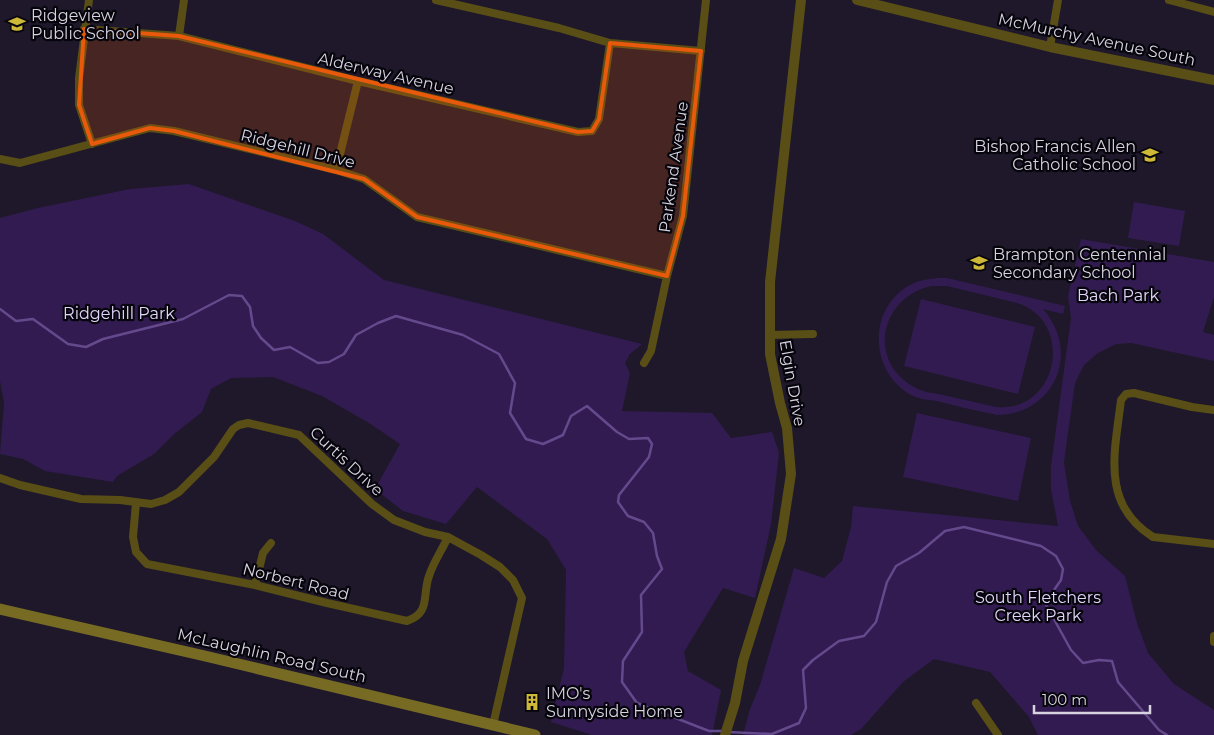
<svg xmlns="http://www.w3.org/2000/svg" width="1214" height="735" viewBox="0 0 1214 735" font-family="Montserrat,sans-serif">
	<style>
		.green { fill: #321b50; fill-rule: evenodd }
		.lines { fill: none; stroke-linecap: round; stroke-linejoin: round }
		.stream { stroke: #644a8d; stroke-width: 2.5 }
		.minor { stroke: #584e16; stroke-width: 8 }
		.tertiary { stroke: #584e16; stroke-width: 10 }
		.secondary { stroke: #776b24; stroke-width: 11 }
		.marked { fill: #e8590c; fill-opacity: 0.2; stroke: #e8590c; stroke-width: 4; stroke-linejoin: round }
		.labels { text-anchor: middle; stroke-width: 4.5; stroke-linejoin: round; paint-order: stroke }
		.poi-label { font-size: 16px; fill: #d7d3e0; stroke: #07050c; text-anchor: start }
		.street-label { font-size: 16px; fill: #d7d3e0; stroke: #07050c }
		.park-label { font-size: 16px; fill: #e2d5fc; stroke: #07050c }
	</style>
	<rect width="100%" height="100%" fill="#1e182a"/>
	<path class="green" d="M189,184l106,37 28,13 61,46 258,64 -12,10 -5,9 5,10 -8,38 90,2 19,25 41,-6 7,21 -8,71 -16,74 -32,-10 -39,64 4,19 33,19 -9,45h-120l-41,-13 13,-54 2,-98 -19,-31 -70,-52 -31,37 -43,-13 -28,-22 25,-45 -31,-21 -47,-27 -49,-19 -42,1 -20,11 -9,23 -29,23 -19,19 -37,22 -4,6 -68,-11 -22,-12 -23,-5 4,-51 -4,-22v-163l38,-10 92,-19z
		M1134,202l51,9 -6,35 -51,-8z
		M1081,239l133,23v35l-11,35 11,3v26l-83,-18 -15,1 -18,9 -14,12 -9,18 -11,79 6,39 8,25 18,24 29,26 12,47 11,30 26,31 40,26v25h-176l-9,-18 -39,-45 -56,-13 -31,23 -42,47 -10,6h-108l7,-26 10,-24 34,-117 30,10 18,-17 9,-34 2,-21 205,20 -7,-37v-23l20,-148 -3,-22z
		M937,278h10l118,28 -2,8 -20,-5c38,43 12,105 -46,106 -20,-4 -40,-9 -60,-14 -8,-1 -18,-2 -26,-6 -44,-25 -43,-91 3,-112 7,-3 15,-4 23,-5zM931,286h16l70,17c58,18 42,110 -21,104 -18,-4 -35,-8 -53,-12 -10,-2 -21,-3 -29,-8 -47,-26 -34,-89 17,-101z
		M921,299l114,28 -17,67 -114,-28z
		M917,413l114,25 -13,63 -115,-24z"/>
	<g class="lines">
		<path class="stream" d="M0,309l16,12 17,-2 35,25 18,3 17,-8 80,-20 46,-24 13,1 8,11 3,19 8,12 13,12 16,-3 28,16 11,-1 15,-8 12,-19 22,-12 18,-7 67,19 36,19 16,29 -5,30 16,26 17,5 20,-9 8,-19 16,-10 30,26 12,7 19,-1 4,6 -3,13 -30,38 -1,7 10,14 16,6 9,11 4,23 5,13 -21,26 1,37 -19,29 -1,21 15,21 72,28h14
			M1061,580l-16,23 26,47 12,13 16,-3 13,1 6,21 41,48 8,5
			M728,732l44,2 27,-11 7,-15 -3,-38 10,-10 26,-19 25,-5 12,-14 11,-40 9,-16 23,-13 26,-22 19,-4 77,19 15,10 7,13 -2,11"/>
		<path class="minor" d="M89,0l-10,78v27l13,39
			M436,0l123,28 51,15 91,8
			M1169,0l45,12
			M84,29l95,7 179,45 220,51 14,-1 7,-12 11,-76
			M179,36l5,-36
			M1050,47l8,-47
			M0,159l20,4 130,-35 24,3 162,39 28,9 53,38 250,59
			M336,170l22,-89
			M769,335l44,-1
			M644,363l7,-12 16,-75 16,-60 23,-216
			M1214,410l-22,-3 -58,-14 -8,1 -5,6c-6,51 -21,104 32,137l61,7
			M0,478l20,7 61,14 39,1 31,4 14,-4 14,-8 35,-35 19,-28 6,-4 9,-2 51,12 73,69 22,16 31,12 23,5 33,18 19,12 13,13 9,18 -29,127
			M136,503l-3,34 3,15 11,12 108,21 72,18 80,18c24,-8 15,-26 22,-45 4,-13 13,-26 19,-39
			M255,585l8,-32 8,-10
			M1214,636v6
			M976,703l22,32"/>
		<path class="tertiary" d="M857,0l193,47 164,33
			M725,735l10,-32 8,-42 38,-122 10,-65 -4,-46 -7,-25 -10,-49v-72l31,-282"/>
		<path class="secondary" d="M0,609l205,47 330,79"/>
	</g>
	<path class="marked" d="M84,29l95,7 399,96 14,-1 7,-12 11,-76 91,8 -18,165 -16,60 -250,-59 -53,-38 -190,-48 -24,-3 -58,16 -13,-39z"/>
	<defs>
		<g id="school-bare" transform="scale(1.35)"><path d="M0-5L7-2L0 1L-7-2ZM-4 1L0 2.5L4 1V4Q0 6-4 4Z" fill="#ceb837" stroke="#07050c" stroke-width="2.5" paint-order="stroke"/></g>
		<g id="building-bare" transform="scale(1.35)"><path d="M-4-6H4V6H1V3H-1V6H-4ZM-2.5-4.3h1.7v1.8h-1.7ZM.8-4.3h1.7v1.8H.8ZM-2.5-1h1.7V.8h-1.7ZM.8-1h1.7V.8H.8Z" fill="#ceb837" stroke="#07050c" stroke-width="2.5" paint-order="stroke"/></g>
	</defs>
	<g fill-rule="evenodd">
		<use href="#school-bare" x="17" y="24"/>
		<use href="#school-bare" x="1150" y="155"/>
		<use href="#school-bare" x="979" y="263"/>
		<use href="#building-bare" x="532" y="702"/>
	</g>
	<g class="labels">
		<g class="poi-label">
			<text x="31" y="21">Ridgeview<tspan x="31" dy="18">Public School</tspan></text>
			<text x="1136" y="152" text-anchor="end">Bishop Francis Allen<tspan x="1136" dy="18">Catholic School</tspan></text>
			<text x="993" y="260">Brampton Centennial<tspan x="993" dy="18">Secondary School</tspan></text>
			<text x="546" y="699">IMO's<tspan x="546" dy="18">Sunnyside Home</tspan></text>
		</g>
		<g class="street-label">
			<text transform="translate(1097 39) rotate(12)" y="6">McMurchy Avenue South</text>
			<text transform="translate(386 73) rotate(13)" y="6">Alderway Avenue</text>
			<text transform="translate(298 148) rotate(14)" y="6">Ridgehill Drive</text>
			<text transform="translate(673 167) rotate(-82)" y="6">Parkend Avenue</text>
			<text transform="translate(793 383) rotate(80)" y="6">Elgin Drive</text>
			<text transform="translate(347 461) rotate(43)" y="6">Curtis Drive</text>
			<text transform="translate(296 581) rotate(14)" y="6">Norbert Road</text>
			<text transform="translate(272 655) rotate(13)" y="6">McLaughlin Road South</text>
		</g>
		<g class="park-label">
			<text x="1118" y="301">Bach Park</text>
			<text x="119" y="319">Ridgehill Park</text>
			<text x="1038" y="603">South Fletchers<tspan x="1038" dy="18">Creek Park</tspan></text>
		</g>
	</g>
	<path d="M1034 705v8h116v-8" fill="none" stroke="#d7d3e0" stroke-width="2.5"/>
	<text x="1042" y="705" font-size="15" fill="#d7d3e0" stroke="#07050c" stroke-width="4" paint-order="stroke">100 m</text>
</svg>
